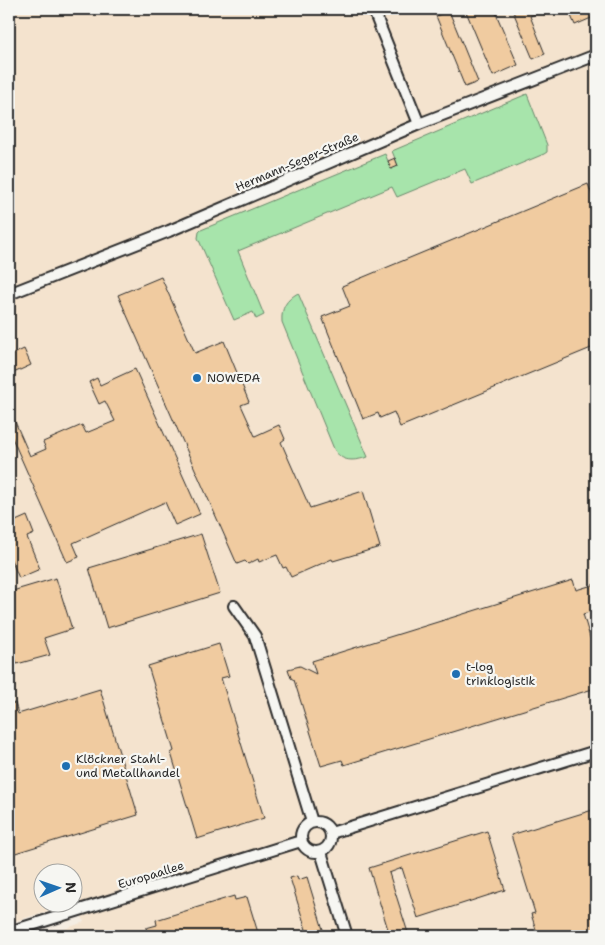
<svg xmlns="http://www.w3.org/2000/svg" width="605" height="945" viewBox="0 0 605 945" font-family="'Shantell Sans',sans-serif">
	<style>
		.built { fill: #f4e3ce; fill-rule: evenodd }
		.green { fill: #a7e4ab; stroke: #69886b }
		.building { fill: #f0cba0; stroke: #2b2b2b }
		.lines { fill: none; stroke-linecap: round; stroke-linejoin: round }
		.minor-casing { stroke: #2b2b2b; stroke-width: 14 }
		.minor { stroke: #f6f6f2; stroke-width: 10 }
		.poi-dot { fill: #1f6fb2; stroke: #f6f6f2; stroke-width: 2 }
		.labels { text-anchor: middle; stroke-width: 4.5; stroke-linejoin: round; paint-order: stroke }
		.street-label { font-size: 12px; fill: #2b2b2b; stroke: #f6f6f2 }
		.poi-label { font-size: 12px; fill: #2b2b2b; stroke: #f6f6f2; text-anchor: start }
	</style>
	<rect width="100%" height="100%" fill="#f5ede2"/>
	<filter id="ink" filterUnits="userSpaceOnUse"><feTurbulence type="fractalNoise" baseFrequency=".02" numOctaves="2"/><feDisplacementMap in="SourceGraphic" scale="10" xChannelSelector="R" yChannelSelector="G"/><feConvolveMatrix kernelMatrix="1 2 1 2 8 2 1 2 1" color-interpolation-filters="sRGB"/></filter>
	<g filter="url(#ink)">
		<path class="built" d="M9,9h587v927h-552l40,-14 -7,-20 -68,21zM42,872h30v30h-30z"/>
		<path class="green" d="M527,94l20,51v7l-3,2 -72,30 -7,-15 -68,28 -5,-10 -154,64 26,64 -8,4 -3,-7 -19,8 -36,-82 1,-6 2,-2 184,-76 6,14 7,-2 -6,-15z
			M298,293l70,164c-14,4 -26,6 -34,-8l-52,-127c-1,-14 4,-22 16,-29z"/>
		<path class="building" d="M465,9h29l24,56 -25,11z
			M512,9h36l-18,7 15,38 -12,5z
			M568,9h28v7l-21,9z
			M449,11l29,71 -13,5 -29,-71z
			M395,158l3,8 -7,3 -3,-8z
			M588,184l8,21v141l-196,81 -6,-15 -14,6 -2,-5 -15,6 -41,-102 28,-11 -8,-20z
			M161,277l34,76 29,-12 25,61 -8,3 14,31 24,-11 6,14 -4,3 29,66 53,-17 17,56 -47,14 -1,-2 -41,18 -5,-10 -3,1 -6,-13 -18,7 -1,-3 -10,5 -3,-3 -8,3 -119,-269z
			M24,349l7,16 -22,10v-19z
			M135,369l65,145 -25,11 -10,-23 -92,41 6,14 -12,5 -58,-131v-23l21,48 16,-7 -3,-7 39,-17 4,8 29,-12 -10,-20 -6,3 -10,-22 8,-4 3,7z
			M27,516l7,18 -7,3 13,32 -21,9 -10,-23v-31z
			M201,534l19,59 -113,35 -18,-60z
			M56,578l16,51 -28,9 6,17 -33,9 -5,-16 -3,1v-57z
			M573,580l3,10 20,-6v26l-13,4 11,37 2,-1v38l-252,77 -2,-5 -21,6 -27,-86 -3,-2 -3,-9 12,-3 16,8 -4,-13z
			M219,644l10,32 -8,2 43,140 -67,21 -26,-86 3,-2 -26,-85z
			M100,689l38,126 -129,40v-151l6,-1 3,11z
			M596,809v127h-58l-7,-22 4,-1 -24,-78z
			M487,831l18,59 -87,28 -16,-50 -13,5 20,63h-19l-21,-68z
			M297,876l1,4 9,-3 18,59h-17l-18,-58z
			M234,896l1,4 12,-3 12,39h-111l-2,-8 11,-3 -1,-5z"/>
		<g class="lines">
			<g class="minor-casing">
				<path id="minor" d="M373,9l46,115
					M9,294l160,-63 250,-107 177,-69
					M234,606l21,30 57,186
					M301 837a15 15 0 1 1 30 0a15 15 0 1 1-30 0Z
					M331,833l265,-82
					M321,852l26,84
					M9,932l292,-91"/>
			</g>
			<use href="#minor" class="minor"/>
		</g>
	</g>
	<g class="poi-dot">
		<circle cx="197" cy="378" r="5"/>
		<circle cx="456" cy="674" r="5"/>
		<circle cx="66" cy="766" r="5"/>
	</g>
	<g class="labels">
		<g class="street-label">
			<text transform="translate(297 162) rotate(-23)" y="4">Hermann-Seger-Straße</text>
			<text transform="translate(151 875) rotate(-17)" y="4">Europaallee</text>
		</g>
		<g class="poi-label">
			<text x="207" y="382">NOWEDA</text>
			<text x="466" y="671">t-log<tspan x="466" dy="14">trinklogistik</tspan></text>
			<text x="76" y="763">Klöckner Stahl-<tspan x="76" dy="14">und Metallhandel</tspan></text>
		</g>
	</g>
	<rect width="605" height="945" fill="none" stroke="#f6f6f2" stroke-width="30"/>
	<rect x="15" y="15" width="575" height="915" fill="none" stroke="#2b2b2b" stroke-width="2" filter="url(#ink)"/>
	<g transform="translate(58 888) rotate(88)"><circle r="24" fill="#f6f6f2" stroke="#a5a5a2"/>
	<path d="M0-4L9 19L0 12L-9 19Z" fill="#1f6fb2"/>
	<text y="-8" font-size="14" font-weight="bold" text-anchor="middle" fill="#2b2b2b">N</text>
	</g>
</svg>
